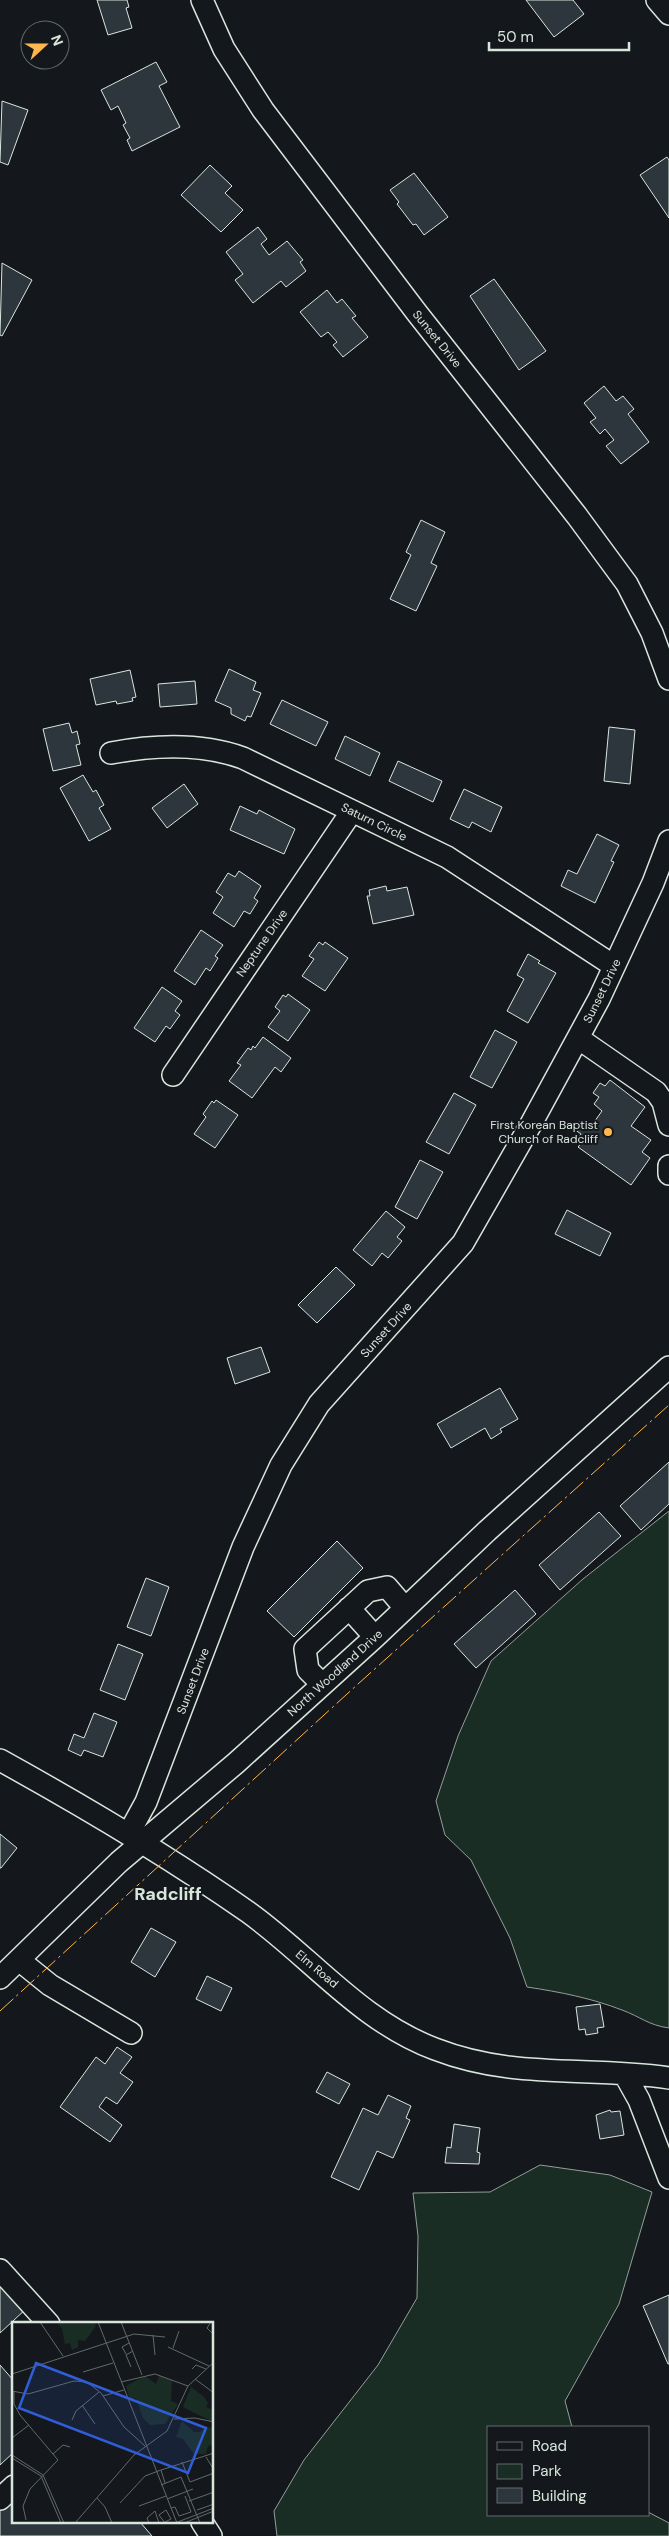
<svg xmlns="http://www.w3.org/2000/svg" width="669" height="2536" viewBox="0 0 669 2536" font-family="'DM Sans',sans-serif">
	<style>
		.green { fill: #1a2d24; stroke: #939e99 }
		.building { fill: #2c363c; stroke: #d8e6dc }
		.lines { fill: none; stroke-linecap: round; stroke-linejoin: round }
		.minor-casing { stroke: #d8e6dc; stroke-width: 24 }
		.minor { stroke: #14181c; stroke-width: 21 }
		.power { stroke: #ffb74d; stroke-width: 1; stroke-dasharray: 18 4 2.5 4; stroke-linecap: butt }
		.poi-dot { fill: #ffb74d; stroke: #14181c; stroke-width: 2 }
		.labels { text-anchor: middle; stroke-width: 4; stroke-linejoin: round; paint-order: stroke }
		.street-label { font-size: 12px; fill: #d8e6dc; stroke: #14181c }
		.poi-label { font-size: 12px; fill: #d8e6dc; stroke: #14181c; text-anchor: end }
		.district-label { font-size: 18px; font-weight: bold; fill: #d8e6dc; stroke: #14181c }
		.inset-road { fill: none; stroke: #626a69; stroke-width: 1 }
		.view { fill: #305dd8; fill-opacity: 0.15; stroke: #305dd8; stroke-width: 2.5 }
		.inset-edge { fill: none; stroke: #d8e6dc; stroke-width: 2.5 }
	</style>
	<rect width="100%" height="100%" fill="#14181c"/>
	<path class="green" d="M669,1511v517c-21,-3 -28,-11 -47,-18 -31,-12 -62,-18 -95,-23l-17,-49 -39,-78 -26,-25 -9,-34 22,-65 33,-75 92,-82z
		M540,2165l70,10 42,17 -33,112 -54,97 7,26h-84v88h160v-3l21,11v13h-392l-3,-25 30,-51 74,-95 39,-67 1,-62 -5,-43 77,-1z"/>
	<path class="building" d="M97,0h30l2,7 -3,1 6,20 -24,7z
		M526,0h47l11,14 -30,23z
		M156,62l11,20 -8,4 21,41 -48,24 -5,-11 3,-2 -7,-13 3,-2 -8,-17 -7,4 -10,-20z
		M2,101l26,9 -20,55 -8,-3z
		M667,157l2,3v58l-29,-43z
		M210,165l22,21 -7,7 18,17 -22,22 -40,-37z
		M414,173l34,44 -24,18 -8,-11 -3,1 -16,-21 2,-2 -9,-12z
		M258,227l9,12 -6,5 8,11 18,-14 16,19 -3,2 6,9 -20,16 -5,-6 -28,22 -18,-23 8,-6 -17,-22z
		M2,263l30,17 -30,56 -2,-1z
		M494,279l52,72 -27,19 -49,-74z
		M327,290l10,13 5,-4 14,17 -4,2 16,19 -25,20 -10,-12 4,-3 -9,-10 -7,5 -21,-25z
		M604,386l12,15 7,-5 11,13 -6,5 21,28 -28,22 -15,-18 8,-6 -9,-11 -5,5 -10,-12 6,-4 -12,-15z
		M421,520l24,12 -14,31 6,3 -21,45 -26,-12 21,-44 -5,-3z
		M229,669l27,13 -3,8 8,3 -10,24 -4,-1 -2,5 -14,-7v-6l-16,-7z
		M130,670l6,27 -4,1 1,3 -16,3 -1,-3 -20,4 -6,-26z
		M195,681l2,23 -37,3 -2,-23z
		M282,700l46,22 -12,24 -46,-22z
		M69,723l3,10 5,-2 3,13 -4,1 5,20 -28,6 -10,-42z
		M609,727l26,3 -5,54 -26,-3z
		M345,736l35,17 -10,23 -35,-17z
		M398,761l44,20 -9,21 -44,-21z
		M83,775l10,17 3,-2 8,15 -5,3 12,21 -22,12 -29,-53z
		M184,784l14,20 -31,24 -15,-20z
		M464,789l38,18 -11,25 -19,-10 -3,6 -19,-9z
		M240,806l17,8 2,-4 36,19 -11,25 -54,-24z
		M597,834l22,11 -8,16 3,1 -19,41 -34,-17 7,-16 9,4z
		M239,871l22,15 -7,12 4,3 -8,13 -6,-3 -10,16 -21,-14 10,-16 -7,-5 12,-19 7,4z
		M386,886l1,5 20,-4 7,28 -41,9 -6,-28h3l-1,-6z
		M201,930l22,15 -8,11 3,2 -8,13 -4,-3 -11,17 -21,-14z
		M319,942l4,3 2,-3 23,16 -23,33 -23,-15 12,-17 -5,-3z
		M528,954l12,7 -2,2 18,10 -28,50 -21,-12 17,-32 -7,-4z
		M162,987l20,14 -7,10 5,4 -10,14 -4,-3 -11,16 -21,-14z
		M288,994l22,16 -22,31 -20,-14 12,-16 -5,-4 8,-12 3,2z
		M495,1030l22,12 -25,46 -22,-11z
		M263,1037l28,21 -10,14 -6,-5 -23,31 -23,-17 12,-16 -4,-2 11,-15 3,2 2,-4 2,2z
		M610,1080l35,27 -14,19 20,14 -9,12 8,6 -19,27 -53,-38 5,-6 -4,-4 2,-3 -7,-5 6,-8 6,5 3,-3 3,2 10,-14 -8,-7 5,-7 -6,-4 7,-10 5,3z
		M454,1093l22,12 -27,49 -23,-12z
		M216,1100l22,15 -23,33 -21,-14 12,-17 -3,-3 9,-13 2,2z
		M420,1160l23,12 -26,47 -22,-12z
		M567,1210l44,23 -11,23 -45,-22z
		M386,1211l19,16 -8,10 5,4 -14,17 -6,-5 -10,13 -19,-16z
		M336,1267l19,18 -38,38 -19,-18z
		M261,1347l9,25 -35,12 -8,-26z
		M500,1388l18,31 -18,10 2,3 -11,7 -6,-11 -34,20 -14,-24z
		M669,1462v42l-28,26 -21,-24z
		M599,1512l22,24 -61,54 -21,-25z
		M337,1541l26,27 -69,69 -27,-26z
		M146,1578l23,9 -18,49 -24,-9z
		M515,1590l21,24 -60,54 -22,-24z
		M118,1644l25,10 -18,46 -25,-10z
		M94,1713l23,9 -14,35 -19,-7 -3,6 -13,-6 6,-16 10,4z
		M0,1834l17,14 -16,20h-1z
		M151,1928l25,14 -21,35 -24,-15z
		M207,1976l25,12 -11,23 -25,-12z
		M600,2004l4,23 -7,1 1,5 -12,2 -1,-6 -6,1 -3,-23z
		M117,2047l15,10 -12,16 13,9 -16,22 -11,-7 -7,10 23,18 -12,17 -50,-35 36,-50 9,7z
		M327,2072l23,12 -11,20 -23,-12z
		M388,2095l23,11 -5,12 4,2 -17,38 -16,-7 -18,39 -28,-13 32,-69 15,7z
		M610,2110l1,2 9,-1 4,24 -24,4 -4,-24z
		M454,2124l26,4 -3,24 3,1 -1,11 -34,-1 2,-16 4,1z
		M0,2278l27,30 -27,25z
		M669,2295v69h-1l-25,-58z
		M0,2365l14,16v71l-14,13z
		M14,2497v25h126l12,14h-152v-26z"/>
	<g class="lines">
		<g class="minor-casing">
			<path id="minor" d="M202,0l22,49 39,61 154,203 160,203 50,68 25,49 17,46
				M657,0l12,14
				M111,753c43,-8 91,-10 132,5l204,99 167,109
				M578,1038l78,54 7,10 6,23
				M173,1075l179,-264
				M669,1166v8
				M349,1608l26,29
				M322,1684l-14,-14 -3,-21 63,-58 19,-4 18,21
				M0,1760c85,47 168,96 248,152 63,45 112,109 187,137 80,31 153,17 234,29
				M129,1833l17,-31 97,-255 38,-82 38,-61 144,-161 68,-119 68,-125 54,-116 16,-42
				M19,1960l31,25 81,48
				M0,1978l119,-116 117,-99 139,-126 112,-106 182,-164
				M625,2075l14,25 30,78
				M0,2270l49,54
				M0,2499l14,-13
				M202,2522l9,14"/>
		</g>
		<use href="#minor" class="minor"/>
		<path class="power" d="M0,2011l358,-327 311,-279"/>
	</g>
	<circle class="poi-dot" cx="608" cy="1132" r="5"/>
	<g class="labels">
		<g class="street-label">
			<text transform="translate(437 339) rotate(51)" y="4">Sunset Drive</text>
			<text transform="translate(374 822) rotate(26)" y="4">Saturn Circle</text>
			<text transform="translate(262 943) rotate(-55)" y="4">Neptune Drive</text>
			<text transform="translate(602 991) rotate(-64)" y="4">Sunset Drive</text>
			<text transform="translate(386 1330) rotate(-48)" y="4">Sunset Drive</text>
			<text transform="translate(335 1673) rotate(-42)" y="4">North Woodland Drive</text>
			<text transform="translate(193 1681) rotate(-69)" y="4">Sunset Drive</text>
			<text transform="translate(317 1969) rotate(40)" y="4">Elm Road</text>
		</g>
		<g class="poi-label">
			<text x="598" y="1129">First Korean Baptist<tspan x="598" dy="14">Church of Radcliff</tspan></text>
		</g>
		<g class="district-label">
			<text x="168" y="1900">Radcliff</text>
		</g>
	</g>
	<g transform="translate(12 2322)">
		<rect width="201" height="201" fill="#14181c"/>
		<path d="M45,0h38l1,4 -11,15 -7,-1v7l-6,3 -2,-7 -5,1 -3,-15zM147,53l13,5 -1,21 7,3 -13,20 -15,1 -7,-7 -7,-20 -6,2 -4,-14 19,-10 11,8zM179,65l13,10 4,6 -2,4 7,3v12l-30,-15zM170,99l12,11h6l6,-5 7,1v17l-5,1 -2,8h-12l-11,-15 -7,-2z" fill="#1a2d24"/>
		<path class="inset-road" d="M28,0l23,34M86,0l79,201M109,0l21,53M199,0l-4,6 7,7M141,13l2,20M156,25l41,19M161,26l6,-17M114,32l-4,-7 7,-4M119,45l-5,-12 7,-4M180,47l4,-4 10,4M71,50l30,-9M0,52l122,-40 31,3M183,57l19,14M109,60l34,-8 33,12M0,69l16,3 46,-13 13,1 14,11 23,34 21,19M2,70v12l6,11 38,45 -28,29 -7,17 3,14M91,74l21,-6M70,83l13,19M162,97l21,-1 19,4M60,98l4,-9 23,-19M0,116l17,-13M41,132l10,-9 7,2M0,133l31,20 21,48M194,135l8,13M0,136l29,18 20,47M170,140l8,20 24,-9M149,148l53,-17M149,163l20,-8 19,46M85,176l8,9 7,16M155,177l26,-10M177,179l25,-9M108,181l25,-27 16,-6 4,13M127,184l27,-10M159,186l4,-1 4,9 12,-4 -6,-16M185,188l17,-6M153,200l6,-3 -5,-9 -7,5 6,8M63,201l59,-68 33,-24 21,-45 26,-24M137,201l-2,-5 8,-7 4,12M163,201l39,-15M172,201l30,-12"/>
		<path class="view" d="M24,41l170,65 -18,45 -169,-65z"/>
		<rect width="201" height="201" class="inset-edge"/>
	</g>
	<rect x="487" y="2426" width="162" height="90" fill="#14181c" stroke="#626a69"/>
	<rect x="497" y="2442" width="25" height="8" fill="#14181c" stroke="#626a69"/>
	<text x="532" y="2451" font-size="15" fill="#d8e6dc">Road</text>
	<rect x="497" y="2464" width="25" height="15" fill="#1a2d24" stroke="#626a69"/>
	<text x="532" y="2476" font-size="15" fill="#d8e6dc">Park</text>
	<rect x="497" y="2488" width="25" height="15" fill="#2c363c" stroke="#626a69"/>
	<text x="532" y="2501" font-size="15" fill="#d8e6dc">Building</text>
	<g transform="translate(45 45) rotate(69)"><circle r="24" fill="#14181c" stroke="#626a69"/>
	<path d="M0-4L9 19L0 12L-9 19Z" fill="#ffb74d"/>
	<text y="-8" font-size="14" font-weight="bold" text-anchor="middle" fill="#d8e6dc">N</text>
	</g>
	<path d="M489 42v8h140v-8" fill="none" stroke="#d8e6dc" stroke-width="2.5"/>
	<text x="497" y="42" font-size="15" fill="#d8e6dc" stroke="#14181c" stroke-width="4" paint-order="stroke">50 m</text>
</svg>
